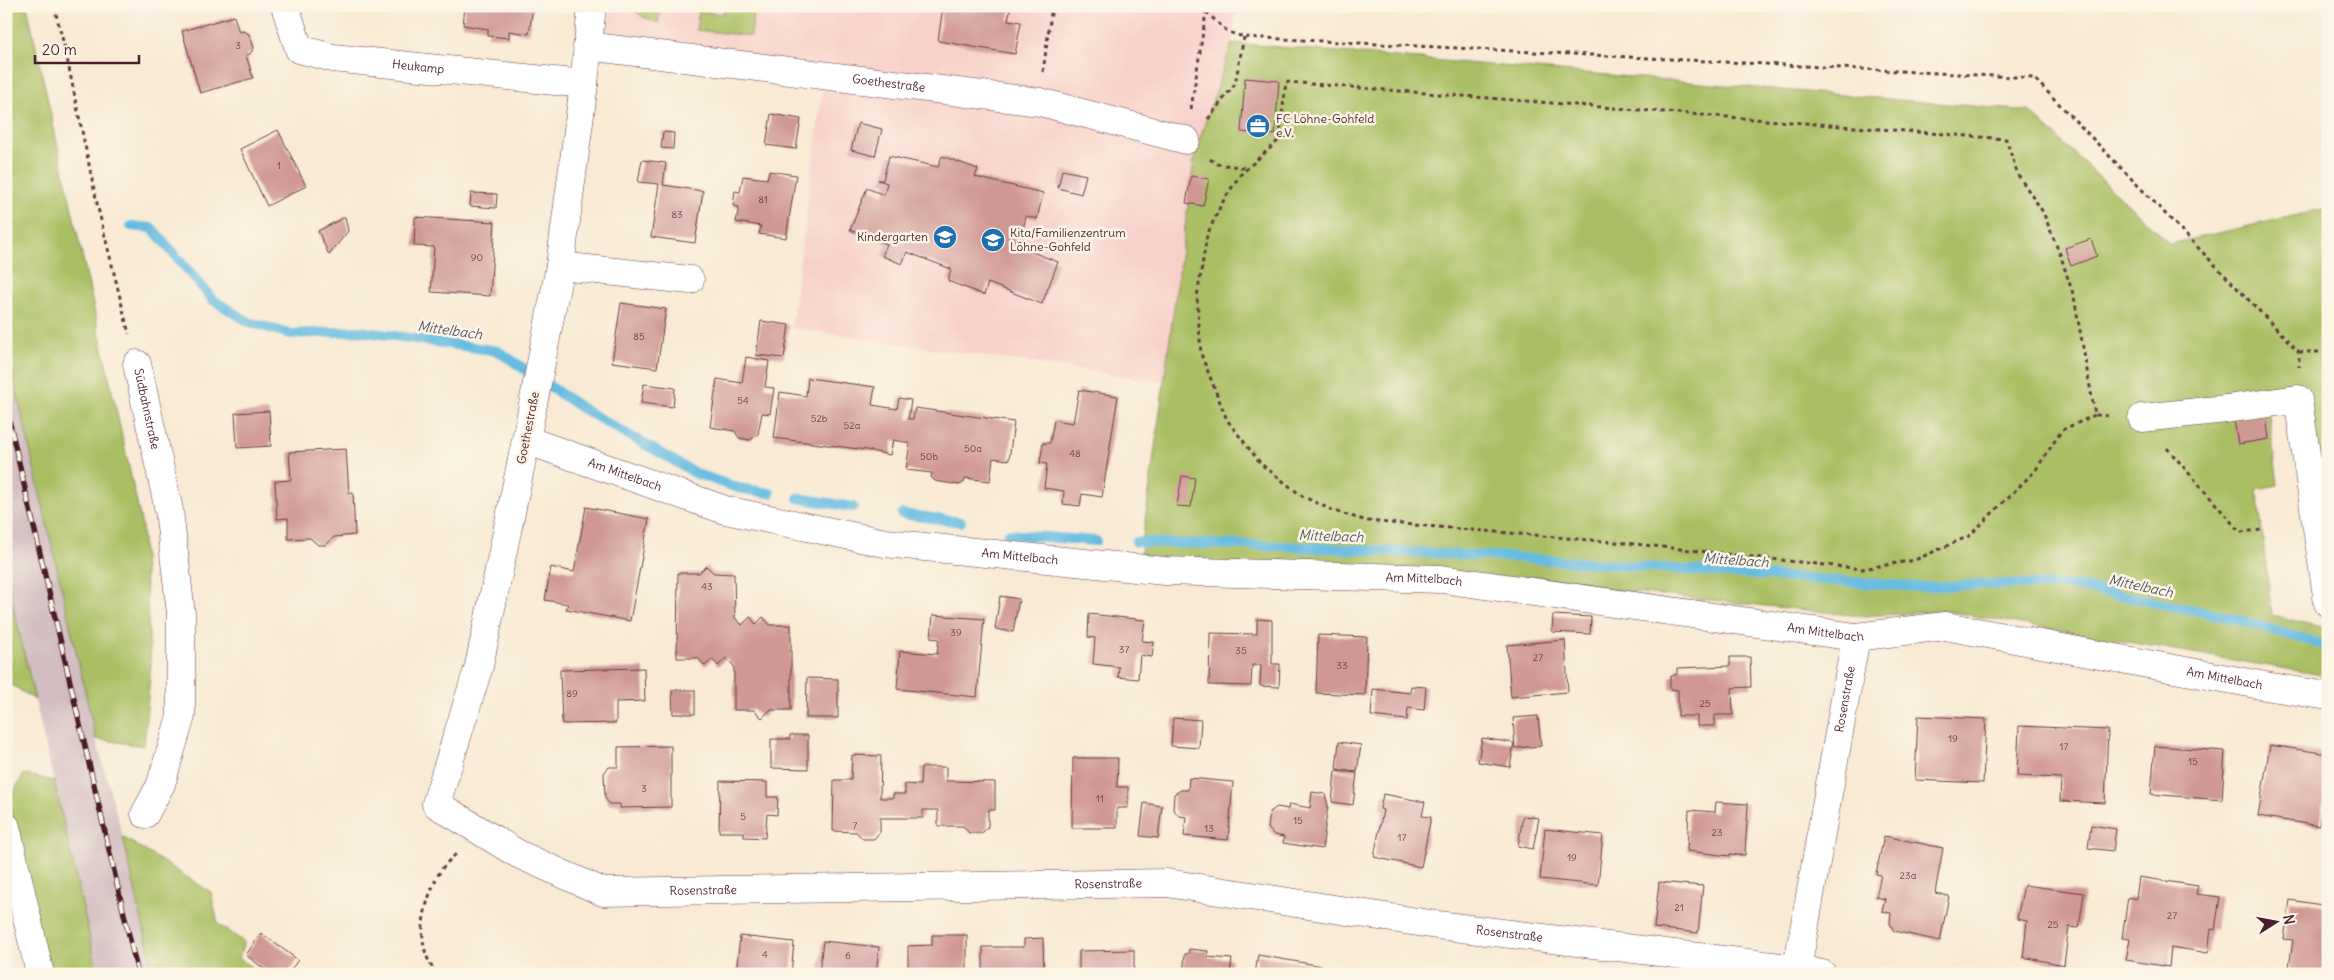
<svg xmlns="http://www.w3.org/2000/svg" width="2334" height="980" viewBox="0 0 2334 980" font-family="Delius,sans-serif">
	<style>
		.built { fill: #f7d0c9 }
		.industrial { fill: #d2bec1 }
		.green { fill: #aabf64; stroke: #7a6f48 }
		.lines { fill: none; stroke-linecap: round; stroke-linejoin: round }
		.stream { stroke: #65bbe1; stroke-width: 10 }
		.building { fill: #d09895 }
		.minor-casing { stroke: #643d44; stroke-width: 29 }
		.path { stroke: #643d44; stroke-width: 3; stroke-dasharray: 4 4; stroke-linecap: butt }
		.minor { stroke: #fff; stroke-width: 28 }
		.rail-casing { stroke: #4a1f2b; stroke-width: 5.5 }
		.rail { stroke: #fcf5e5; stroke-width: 4; stroke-dasharray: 11; stroke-linecap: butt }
		.labels { text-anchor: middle; stroke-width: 5; stroke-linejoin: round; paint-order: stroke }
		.number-label { font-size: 10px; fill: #6c3d46 }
		.street-label { font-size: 12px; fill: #4a1f2b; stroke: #fcf5e5 }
		.poi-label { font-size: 12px; fill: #4a1f2b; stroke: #fcf5e5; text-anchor: start }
		.water-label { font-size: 14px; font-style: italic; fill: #53566b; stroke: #fcf5e5 }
	</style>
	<rect width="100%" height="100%" fill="#fcf5e5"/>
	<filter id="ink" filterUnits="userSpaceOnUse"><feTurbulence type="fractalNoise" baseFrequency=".02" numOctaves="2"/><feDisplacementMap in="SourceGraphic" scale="10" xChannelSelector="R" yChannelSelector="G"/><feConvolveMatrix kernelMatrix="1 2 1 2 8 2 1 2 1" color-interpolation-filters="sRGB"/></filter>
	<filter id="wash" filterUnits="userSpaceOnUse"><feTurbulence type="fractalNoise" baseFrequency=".0096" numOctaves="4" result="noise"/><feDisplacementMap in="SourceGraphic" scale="20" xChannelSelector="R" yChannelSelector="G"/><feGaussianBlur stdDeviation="1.12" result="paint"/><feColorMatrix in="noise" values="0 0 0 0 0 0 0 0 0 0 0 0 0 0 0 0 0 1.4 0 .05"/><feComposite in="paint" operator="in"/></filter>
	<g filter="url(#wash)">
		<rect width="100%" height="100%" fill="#f8ead4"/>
		<path class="built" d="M611,6h626l-5,37 -6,22 -31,88 -31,229 -373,-54 32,-242 -216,-46z"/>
		<path class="industrial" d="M6,345l90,394 27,98 31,137h-56l-92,-399z"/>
		<path class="green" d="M6,6h21l115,520 9,139 -7,81 -48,-7 -90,-394z
			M628,6h33l-3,17 -15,-6z
			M724,6h30l-3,30 -55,-6 3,-19 24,3z
			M1232,43l797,68 141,133 158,-36v269l-14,2 -11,-77 -35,5 10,78 -21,4 15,126 56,14v47l-382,-65 -84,5 -420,-44 -303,-6 56,-413z
			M6,575l29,125 -29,-19z
			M24,774l30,7 44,193h-51l-38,-175z
			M123,837l88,55 7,32 26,18 -5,16 21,16h-106z"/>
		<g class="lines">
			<path class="stream" d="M131,226l21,2 61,72 36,22 41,12 70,-3 138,20 85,58 114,65 41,14 32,5
				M798,498l55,9
				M902,514l59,8
				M1008,534l88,7
				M1136,542l146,4 227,11 410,30 75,-3 81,2 153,31 100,29"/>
		</g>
		<g id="blocks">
			<path class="building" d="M465,6h68l-4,28 -20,-3v7l-21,-2v-7l-25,-4z
				M943,6h68l-3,14 13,2 -6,32 -77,-13z
				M234,16l5,16 4,-1 6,3 5,14 -4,6 -4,1 7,23 -53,15 -18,-62z
				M1245,78l34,3 -4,54 -34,-3z
				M771,114l30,5 -5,30 -30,-4z
				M858,123l24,6 -7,27 -24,-6z
				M278,130l28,56 -39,20 -27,-57z
				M663,132l11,1 -1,16 -12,-1z
				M889,156l49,11 4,-11 36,13 -3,8 68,16 -6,26 -11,-3 -7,31 39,15 -16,42 -54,-21 -4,12 -36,-14 3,-12 -44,-17 -5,12 -20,-8 5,-12 -37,-14 17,-42 17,7 3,-12 -9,-3h5z
				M642,160l24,3 -3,22 40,6 -8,52 -44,-6 8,-53 -21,-2z
				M1062,170l24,5 -5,19 -23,-6z
				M769,171l27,4 -10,63 -27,-4 2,-8 -25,-4 3,-15 -6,-1 2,-15 5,1 3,-16 24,3z
				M1191,176l18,3 -6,27 -17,-3z
				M471,193l26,1 -1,14 -26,-2z
				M345,217l3,14 -19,24 -11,-24z
				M415,217l80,5 -5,74 -59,-4 3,-45 -20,-1z
				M2091,239l6,17 -26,10 -6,-18z
				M621,303l45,6 -9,59 -45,-6z
				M761,321l28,4 -5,33 -28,-3z
				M746,357l23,4 -4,26 9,1 -4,26 -8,-1 -4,21 -8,6 -11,-2 -4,-7 -25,-4 7,-48 25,4z
				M808,378l67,9 -3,18 25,4 2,-11 12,2 -3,19h5l2,-11 99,14 -5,38 -16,-2 -3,23 -25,-3 -1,4 -4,3 -25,-4 -4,-4 1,-4 -26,-3 4,-27 -17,-3 -3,15 -24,-5 -92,-12 6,-46 26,4z
				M644,384l31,4 -2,19 -32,-4z
				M1079,390l39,6 -16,101 -20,-3 -2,12 -17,-2 1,-13 -20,-3 3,-24 -7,-1 3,-20h7l4,-23 19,3z
				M269,411l2,35 -34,2 -2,-35z
				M2266,415l3,24 -31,5 -4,-24z
				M346,449l3,44h4l2,42 -21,2 -8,8h-8l-8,-7 -22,1v-21l-11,1 -2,-38 16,-1 -2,-28z
				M1182,476l13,2 -4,29 -14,-1z
				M586,507l63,12 -19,102 -64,-12 2,-5 -23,-4 6,-33 23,5z
				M706,566l8,7 20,1 1,44 7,7 8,-8 6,7 7,-7 7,8h21v85h-21l-8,8 -8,-8h-20v-44l-8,-8 -8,8 -6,-7 -7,7 -7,-8h-21l1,-85h21z
				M1000,596l19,3 -6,33 -18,-3z
				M1089,614l56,6 -3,21 12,1 -2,15 -12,-2 -2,24 -20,-2 1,-10 -26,-3 2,-26 -7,-1z
				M933,615l51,4 -7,78 -80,-8 3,-38 37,3 2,-15 -8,-1z
				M1553,615l38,2 -1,17 -38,-2z
				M1257,619l15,1v44h8l-1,23 -19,-1 1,-21h-9l-1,21 -42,-1 1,-52 47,1z
				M1318,635l49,2 -2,58 -49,-2z
				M1565,640l3,52 -57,5 -4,-52z
				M1730,657h20l1,30 -19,1 1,27h-18v11h-18v-10h-19v-26l-8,-1v-12l7,-3v-6l53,-2z
				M644,668l1,33 -29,1v21l-54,1 -2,-54z
				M807,678l31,1v39h-32z
				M1411,686l15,1 -2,23 -16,-2 -1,12 -36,-4 2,-27 37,4z
				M672,690h23v24h-22z
				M1538,716l3,30 -26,2 -2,-30z
				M1918,716l68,3 -3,64 -68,-3z
				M1173,718l28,2 -2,28 -28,-2z
				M2019,726l89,4 -3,73 -45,-2 1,-23 -44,-2z
				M790,735h18v34l-37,-1v-29h19z
				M1482,738l32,5 -4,24 -32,-5z
				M1339,742l22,3 -4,27 -21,-3z
				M2270,745l58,9v48l-5,-1 -4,25 -61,-10z
				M671,746v61l-51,1v-4h-11l-4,-6 -1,-25 5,-6h9v-20z
				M2155,746l70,5 -3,49 -71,-6z
				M852,755l29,1 -1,42h13v-4h12v-10l15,1 1,-18h25v14l49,1v28h-7v17l-6,6h-13l-6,-7h-25v-16h-15v8h-43v14l-6,7h-11l-7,-7 -23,-1 1,-51h17z
				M1073,758h45l-1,29h11v21h-11v20h-45z
				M1335,771l22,2 -4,32 -21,-3z
				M1189,778l44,4 -5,58 -44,-4 2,-19 -7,-1 -6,-7 1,-15 7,-4h7z
				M720,781l47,1v15h11l-1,18 -10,-1 -2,24 -21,-1v-5h-25z
				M1312,792l13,2 3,12 -6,43 -39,-6 1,-6 -10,-2 -6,-7 2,-16 7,-5 11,2 1,-5 21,4z
				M1383,794l42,8 -3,14 9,1 -10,50 -47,-10 9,-47 -3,-1z
				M1716,802l32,2 -3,51 -15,-1v2l-43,-5 2,-41 26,2z
				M1144,803l18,3 -4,32 -18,-2z
				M1523,816l16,2 -6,31 -15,-3z
				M2091,825l25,4 -3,22 -25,-3z
				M1545,829l58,6 -5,50 -58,-6z
				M1884,836l59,12 -8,45 14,3 -9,45 -46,-10 -4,-8 1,-10 -9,-2 3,-12 -9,-2 5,-22 -5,-1z
				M2139,877l59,9 -2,8 24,3 -5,33 -4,-1 -3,24 -37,-6 -2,20 -43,-7 4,-21 -8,-1 6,-41 8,2z
				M1659,882l44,4 -5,47 -44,-5z
				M2024,885l60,8 -5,35 -10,-1 -5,38 -41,-8 4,-36 -10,-2z
				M2290,900l38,6v68h-40l5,-34 -9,-1z
				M261,933l37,27 -10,14h-17l-25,-19z
				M932,935h35v35h-15v4h-44v-28l24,-1z
				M740,936l54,6 -3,32h-55z
				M1043,938l1,36h-61v-27h41v-8z
				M823,941l56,6 -3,27h-57z
				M1189,949l19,2v6l24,2 -2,15h-47l2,-20h3z
				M1134,950v24h-55v-23z
				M1258,955l64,11 -1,8h-66z"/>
		</g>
	</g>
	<g filter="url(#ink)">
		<use href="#blocks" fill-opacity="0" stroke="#643d44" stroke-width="1"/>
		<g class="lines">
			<g class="minor-casing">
				<g id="minor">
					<path id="s1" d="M285,6l14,43 34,9 251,26"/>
					<path id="s2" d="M592,6l-8,78 -24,182 -34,174 -47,226 -43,138 82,50 85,38 564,-9 270,42 360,44 25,5"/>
					<path id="s3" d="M587,46l453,56 146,38"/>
					<path d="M560,266l130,14"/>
					<path id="s4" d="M137,364l32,146 12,104v102l-20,68 -16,30"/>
					<path d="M2142,418l84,-9 72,-10 30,204"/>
					<path id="s5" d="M526,440l199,70 160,33 280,28 276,8 415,58 89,-11 326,61 57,9"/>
					<path d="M6,827l34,147"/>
					<path id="s6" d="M1797,969l59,-332"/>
				</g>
			</g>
			<path class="path" d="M54,6l11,43 33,159 31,126
				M1206,12l22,20 16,5 790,41 265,274v15
				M1043,72l9,-66
				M1191,109l16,-103
				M1208,119l27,-35 9,-47
				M1210,159l7,5 29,4
				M2299,352h29
				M2095,415l-33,15 -27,41 -66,65 -54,24 -53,9 -236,-26 -259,-22 -33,-10 -32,-15 -41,-32 -34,-44 -26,-66 -4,-57 10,-62 15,-32 18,-28 39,-35 7,-58 720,57 12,36 25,37 18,45 13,40 21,118 17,1
				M2167,448l73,84 22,-2
				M437,974c-25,-30 -13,-74 4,-104 4,-6 11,-12 16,-17"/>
			<use href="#minor" class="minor"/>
			<g class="rail-casing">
				<path id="rail" d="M6,407l132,567"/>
			</g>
			<use href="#rail" class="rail"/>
		</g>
	</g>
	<defs>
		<g id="office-disc" transform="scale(1.25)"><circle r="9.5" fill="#1f6fb2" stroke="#fcf5e5"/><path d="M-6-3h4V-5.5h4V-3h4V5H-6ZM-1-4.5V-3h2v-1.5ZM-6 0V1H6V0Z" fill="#fff"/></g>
		<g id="school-disc" transform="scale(1.25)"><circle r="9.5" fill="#1f6fb2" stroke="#fcf5e5"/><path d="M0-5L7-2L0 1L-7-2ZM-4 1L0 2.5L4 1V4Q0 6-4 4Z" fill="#fff"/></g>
	</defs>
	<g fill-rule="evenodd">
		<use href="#office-disc" x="1258" y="126"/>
		<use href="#school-disc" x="945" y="237"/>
		<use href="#school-disc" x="993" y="240"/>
	</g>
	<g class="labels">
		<g class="number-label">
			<text x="238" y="49">3</text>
			<text x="279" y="169">1</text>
			<text x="763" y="203">81</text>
			<text x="677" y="218">83</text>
			<text x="477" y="261">90</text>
			<text x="639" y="340">85</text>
			<text x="743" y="404">54</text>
			<text x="819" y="422">52b</text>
			<text x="852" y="429">52a</text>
			<text x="973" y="452">50a</text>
			<text x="1075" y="457">48</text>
			<text x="929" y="460">50b</text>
			<text x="707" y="590">43</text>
			<text x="956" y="636">39</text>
			<text x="1124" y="653">37</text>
			<text x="1241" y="654">35</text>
			<text x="1538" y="661">27</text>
			<text x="1342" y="669">33</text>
			<text x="572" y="697">89</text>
			<text x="1705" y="707">25</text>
			<text x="1953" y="742">19</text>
			<text x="2064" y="750">17</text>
			<text x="2193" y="765">15</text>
			<text x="644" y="792">3</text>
			<text x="1100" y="802">11</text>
			<text x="743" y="820">5</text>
			<text x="1298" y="824">15</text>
			<text x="855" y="829">7</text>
			<text x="1209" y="832">13</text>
			<text x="1717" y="836">23</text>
			<text x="1402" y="841">17</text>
			<text x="1572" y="861">19</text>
			<text x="1908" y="879">23a</text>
			<text x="1679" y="911">21</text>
			<text x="2172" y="919">27</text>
			<text x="2053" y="928">25</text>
			<text x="765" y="958">4</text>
			<text x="848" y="959">6</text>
		</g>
		<g class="street-label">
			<text dy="4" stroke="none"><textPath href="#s1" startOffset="166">Heukamp</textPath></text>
			<text dy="4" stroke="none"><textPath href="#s3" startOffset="304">Goethestraße</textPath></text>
			<text dy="4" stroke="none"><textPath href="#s4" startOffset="46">Südbahnstraße</textPath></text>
			<text transform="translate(528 428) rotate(-79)" y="4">Goethestraße</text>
			<text dy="4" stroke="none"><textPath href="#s5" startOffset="105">Am Mittelbach</textPath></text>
			<text dy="4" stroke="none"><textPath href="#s5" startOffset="510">Am Mittelbach</textPath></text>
			<text dy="4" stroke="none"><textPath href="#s5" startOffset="915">Am Mittelbach</textPath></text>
			<text dy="4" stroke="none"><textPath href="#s5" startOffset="1320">Am Mittelbach</textPath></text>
			<text dy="4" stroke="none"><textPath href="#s5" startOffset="1725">Am Mittelbach</textPath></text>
			<text dy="4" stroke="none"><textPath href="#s6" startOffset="274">Rosenstraße</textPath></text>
			<text dy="4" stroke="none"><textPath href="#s2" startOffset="1509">Rosenstraße</textPath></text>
			<text dy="4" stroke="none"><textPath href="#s2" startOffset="1104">Rosenstraße</textPath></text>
			<text dy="4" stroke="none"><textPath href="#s2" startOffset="1914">Rosenstraße</textPath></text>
		</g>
		<g class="poi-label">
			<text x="1276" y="123">FC Löhne-Gohfeld<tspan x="1276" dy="14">e.V.</tspan></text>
			<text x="1010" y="237">Kita/Familienzentrum<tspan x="1010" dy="14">Löhne-Gohfeld</tspan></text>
			<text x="928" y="241" text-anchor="end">Kindergarten</text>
		</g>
		<g class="water-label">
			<text transform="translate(450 330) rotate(8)" y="5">Mittelbach</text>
			<text transform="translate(1331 536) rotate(2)" y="5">Mittelbach</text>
			<text transform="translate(1736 560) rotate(4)" y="5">Mittelbach</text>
			<text transform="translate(2141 586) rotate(12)" y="5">Mittelbach</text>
		</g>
	</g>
	<rect width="2334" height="980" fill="none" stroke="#fcf5e5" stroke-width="25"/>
	<g transform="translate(2276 922) rotate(79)" stroke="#fcf5e5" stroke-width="4" paint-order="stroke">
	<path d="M0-4L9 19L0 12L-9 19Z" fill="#4a1f2b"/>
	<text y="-8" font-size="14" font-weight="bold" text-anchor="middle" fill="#4a1f2b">N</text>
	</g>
	<path d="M35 55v8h104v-8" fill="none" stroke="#4a1f2b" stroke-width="2.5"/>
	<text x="42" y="55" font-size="15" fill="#4a1f2b" stroke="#fcf5e5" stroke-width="4" paint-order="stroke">20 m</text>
</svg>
